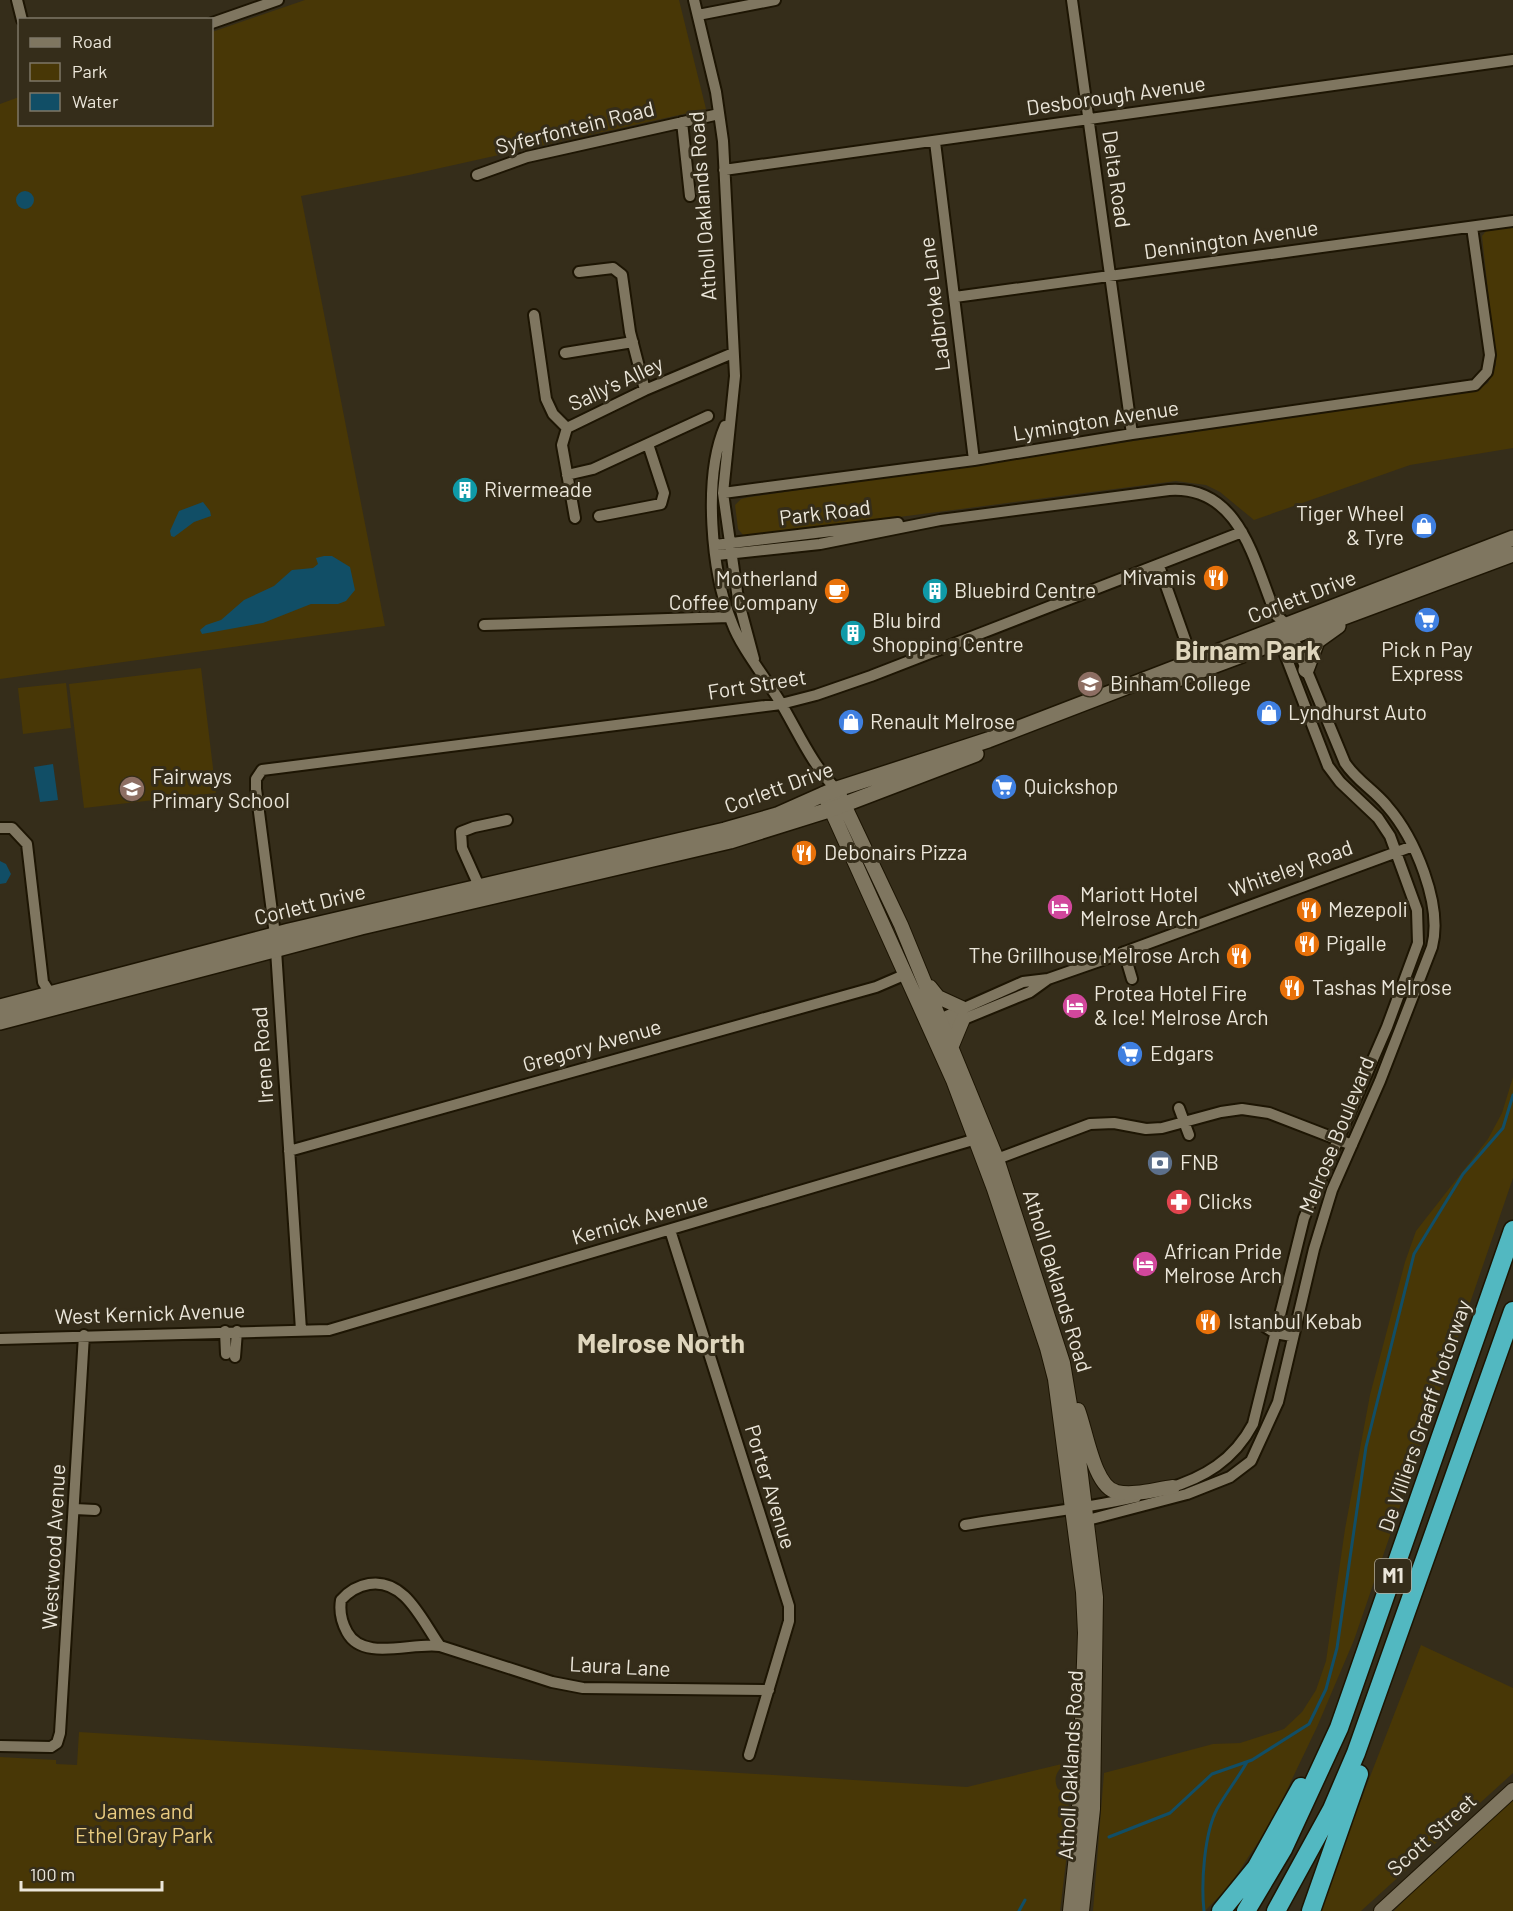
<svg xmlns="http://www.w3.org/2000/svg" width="1513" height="1911" viewBox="0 0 1513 1911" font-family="Barlow,sans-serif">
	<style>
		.green { fill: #483706 }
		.water { fill: #114e66 }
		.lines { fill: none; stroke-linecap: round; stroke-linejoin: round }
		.stream { stroke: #114e66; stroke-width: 3 }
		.minor-casing { stroke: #1d1503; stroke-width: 14 }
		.tertiary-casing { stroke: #1d1503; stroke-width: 16 }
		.secondary-casing { stroke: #1d1503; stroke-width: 18 }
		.motorway-casing { stroke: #1d1503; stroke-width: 21 }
		.minor { stroke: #7f7660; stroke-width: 10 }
		.tertiary { stroke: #7f7660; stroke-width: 14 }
		.secondary { stroke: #7f7660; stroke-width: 15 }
		.motorway { stroke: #52b8c1; stroke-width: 18 }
		.labels { text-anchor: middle; stroke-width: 6; stroke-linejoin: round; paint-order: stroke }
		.shield { fill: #352d1a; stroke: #b4aea0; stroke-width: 1.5 }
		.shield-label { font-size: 20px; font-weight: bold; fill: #ebe6da }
		.street-label { font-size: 21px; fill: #ebe6da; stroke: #352d1a }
		.poi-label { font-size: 21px; fill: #ebe6da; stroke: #352d1a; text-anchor: start }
		.park-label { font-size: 21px; fill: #ebcd81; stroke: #352d1a }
		.district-label { font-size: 27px; font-weight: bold; fill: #dfd6bd; stroke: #352d1a }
	</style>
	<rect width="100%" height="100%" fill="#352d1a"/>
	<path class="green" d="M305,0h374l27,109 -297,66 -108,21 84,430 -385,53v-575l19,-7 1,27h192v-92z
		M1513,227v221l-103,17 -156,55 -34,-28 -14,-7 -30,-4 -415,54 -17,1 -6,-7 -3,-24 6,-6 9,-2 725,-106 13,-8 8,-18 -14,-129 4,-5z
		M201,668l15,125 -132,15 -15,-124z
		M66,683l5,45 -48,6 -5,-46z
		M1513,1077v101l-159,462 -37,87 -45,94 -42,64 -25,26h-112l11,-138 109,-29 27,-1 44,-14 18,-17 14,-22 10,-29 19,-132 25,-134 35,-133 11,-31 72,-92 14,-26z
		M1421,1645l92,43v85l-152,138h-43z
		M79,1732l888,55 99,-24c-8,7 -14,14 -8,26l11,6 -2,58 -7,58h-1060v-154l56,3v4l21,1z
		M1513,1800v111h-119l32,-33z"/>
	<path class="water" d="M16 200a9 9 0 1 1 18 0a9 9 0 1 1-18 0Z
		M203,502l7,9 1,5 -17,6 -20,15 -3,-1 -1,-5 9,-20z
		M324,556h8l18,11 5,23 -9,11 -8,3h-27l-48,19 -61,11 -2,-4 6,-5 15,-5 23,-20 30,-14 18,-16 21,-2 5,-4 -2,-6z
		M53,764l5,36 -18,2 -6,-35z
		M0,861l6,3 5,10 -5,9 -6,1z"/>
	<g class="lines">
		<path class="stream" d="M1109,1837l61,-24 42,-39 40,-14 57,-36 17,-35 11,-41 29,-201 48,-193 49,-80 40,-46 10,-33
			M1019,1911l6,-11
			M1204,1911c-3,-27 0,-77 13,-102 9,-16 21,-31 30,-47"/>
		<g class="minor-casing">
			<path id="minor" d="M17,0l5,20
				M694,0l22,92 7,49 12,235 -12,117 15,106 16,60
				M1072,0l60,434
				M698,15l77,-15
				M212,23l66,-23
				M682,122l8,74
				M935,142l39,318
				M724,170l789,-110
				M477,175l50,-18 192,-43
				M579,272l34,-4 9,7 8,57 15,58
				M955,297l558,-76
				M534,315l12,84 7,15 14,14
				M565,353l68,-11
				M725,426c-22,51 -14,146 7,197 9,25 36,58 50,82 17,29 31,61 55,85
				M567,475l26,-6 115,-53
				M723,493l251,-33 158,-26 343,-49 12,-13 3,-17 -18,-128
				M599,516l62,-12 3,-11 -16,-49
				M575,518l-13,-73 5,-17 78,-38 88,-37
				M715,545l183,-22
				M717,555l103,-11 120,-24 229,-30c72,-5 85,73 107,125l11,10 5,10 53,128c12,18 29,27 42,43 28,32 56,99 45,141l-52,134 -48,109 -18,59 -36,153 -27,59 -21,16 -43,17 -107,28
				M1159,566l34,96
				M484,625l245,-8
				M0,828h12l15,16 16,138 10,16
				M479,886l-17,-38 -1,-16 13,-5 33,-7
				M1124,952l8,27
				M935,1021l88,-39 25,-3 63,-22 302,-111
				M937,1030l93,-38 18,-13
				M1179,1108l10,27
				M289,1151l587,-164 28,-12
				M997,1159l93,-35 24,-1 32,6 16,-1 59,-16 21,-3 27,4 83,32
				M670,1230l119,376v15l-40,134
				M1261,1324l14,9 17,3
				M301,1330l-26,-395 -19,-146v-10l6,-9 519,-66 35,-9 55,-19 371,-144
				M225,1331l1,23
				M0,1339l329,-9 654,-193
				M235,1357l2,-26
				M1166,1489c38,-11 68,-29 87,-65l51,-206 83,-191 31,-84 -1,-33 -27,-74 -12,-18 -38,-36 -12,-16 -50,-130
				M75,1509l20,1
				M965,1525c58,-10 115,-15 171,-28
				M440,1646c-18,-25 -35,-68 -71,-62 -12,2 -20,7 -28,16 -2,12 0,21 6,32 16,30 64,10 93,14l112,36 31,6 186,2
				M0,1746l51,1 6,-4 3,-10 24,-398"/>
		</g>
		<g class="tertiary-casing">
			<path id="tertiary" d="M837,790l64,135 96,234 66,204 16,96 17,138 -3,212 -11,102
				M824,794l129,286 41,109 53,159 8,31 28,213 2,41 -7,204 -8,74
				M930,987l8,10 24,11
				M951,1048l12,-29
				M1078,1410c8,20 16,78 39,82 17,4 39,-3 56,-5
				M1381,1911l132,-121"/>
		</g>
		<g class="secondary-casing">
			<path id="secondary" d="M1306,670l11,-29 21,-15
				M1167,683l346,-129
				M0,1007l289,-76 436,-101 52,-15 54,-24 157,-51 525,-202
				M0,1022l361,-95 369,-86 102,-32 144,-55"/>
		</g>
		<g class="motorway-casing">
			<path id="motorway" d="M1221,1911l35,-43 45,-81
				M1246,1911l37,-62 56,-121 174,-498
				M1276,1911l56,-102 24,-56 157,-442
				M1311,1911l48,-137"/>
		</g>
		<use href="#minor" class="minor"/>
		<use href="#tertiary" class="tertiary"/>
		<use href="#secondary" class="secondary"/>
		<use href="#motorway" class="motorway"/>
	</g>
	<defs>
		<g id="building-disc" transform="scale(1.35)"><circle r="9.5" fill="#0f9aa8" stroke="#352d1a"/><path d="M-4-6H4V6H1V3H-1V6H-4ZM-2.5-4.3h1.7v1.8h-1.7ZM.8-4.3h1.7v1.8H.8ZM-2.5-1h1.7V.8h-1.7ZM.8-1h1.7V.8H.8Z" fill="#fff"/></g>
		<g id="shop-disc" transform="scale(1.35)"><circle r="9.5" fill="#3f7fe0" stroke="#352d1a"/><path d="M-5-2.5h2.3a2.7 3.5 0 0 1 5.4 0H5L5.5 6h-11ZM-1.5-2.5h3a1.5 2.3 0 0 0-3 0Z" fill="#fff"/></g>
		<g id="restaurant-disc" transform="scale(1.35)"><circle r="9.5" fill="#e8710a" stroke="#352d1a"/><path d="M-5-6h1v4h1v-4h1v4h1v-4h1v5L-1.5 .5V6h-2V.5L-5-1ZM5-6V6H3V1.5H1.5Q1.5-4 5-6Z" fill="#fff"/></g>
		<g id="cafe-disc" transform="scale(1.35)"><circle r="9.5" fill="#e8710a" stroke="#352d1a"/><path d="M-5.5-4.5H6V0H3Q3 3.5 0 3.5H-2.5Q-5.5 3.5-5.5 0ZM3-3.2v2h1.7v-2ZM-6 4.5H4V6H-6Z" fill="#fff"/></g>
		<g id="supermarket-disc" transform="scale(1.35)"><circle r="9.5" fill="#3f7fe0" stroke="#352d1a"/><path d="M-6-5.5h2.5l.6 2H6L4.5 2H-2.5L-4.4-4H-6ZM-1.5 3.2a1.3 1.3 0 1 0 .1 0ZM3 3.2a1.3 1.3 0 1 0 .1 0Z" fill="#fff"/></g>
		<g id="school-disc" transform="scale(1.35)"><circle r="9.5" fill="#8d6e63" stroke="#352d1a"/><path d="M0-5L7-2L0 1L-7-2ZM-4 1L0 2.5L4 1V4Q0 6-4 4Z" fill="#fff"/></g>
		<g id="hotel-disc" transform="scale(1.35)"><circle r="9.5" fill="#d1479c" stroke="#352d1a"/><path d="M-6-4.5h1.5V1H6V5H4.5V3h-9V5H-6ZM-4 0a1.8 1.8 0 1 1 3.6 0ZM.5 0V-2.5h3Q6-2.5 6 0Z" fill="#fff"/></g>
		<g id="bank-disc" transform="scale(1.35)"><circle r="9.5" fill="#5c6f8a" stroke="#352d1a"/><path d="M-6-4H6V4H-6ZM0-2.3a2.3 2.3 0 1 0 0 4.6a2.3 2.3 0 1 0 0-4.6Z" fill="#fff"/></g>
		<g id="pharmacy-disc" transform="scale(1.35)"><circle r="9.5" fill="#e0444e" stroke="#352d1a"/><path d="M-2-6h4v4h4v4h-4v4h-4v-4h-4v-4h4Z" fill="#fff"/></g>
	</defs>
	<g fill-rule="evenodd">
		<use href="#building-disc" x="465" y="490"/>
		<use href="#shop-disc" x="1424" y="526"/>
		<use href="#restaurant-disc" x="1216" y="578"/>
		<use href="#cafe-disc" x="837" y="591"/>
		<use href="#building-disc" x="935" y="591"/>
		<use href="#supermarket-disc" x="1427" y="620"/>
		<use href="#building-disc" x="853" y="633"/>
		<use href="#school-disc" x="1090" y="684"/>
		<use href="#shop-disc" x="1269" y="713"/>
		<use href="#shop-disc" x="851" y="722"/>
		<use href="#supermarket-disc" x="1004" y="787"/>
		<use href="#school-disc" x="132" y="789"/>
		<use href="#restaurant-disc" x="804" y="853"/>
		<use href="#hotel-disc" x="1060" y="907"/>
		<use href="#restaurant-disc" x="1309" y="910"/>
		<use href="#restaurant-disc" x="1307" y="944"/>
		<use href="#restaurant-disc" x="1239" y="956"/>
		<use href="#restaurant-disc" x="1292" y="988"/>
		<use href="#hotel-disc" x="1075" y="1006"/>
		<use href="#supermarket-disc" x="1130" y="1054"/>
		<use href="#bank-disc" x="1160" y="1163"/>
		<use href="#pharmacy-disc" x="1179" y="1202"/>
		<use href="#hotel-disc" x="1145" y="1264"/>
		<use href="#restaurant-disc" x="1208" y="1322"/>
	</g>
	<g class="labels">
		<rect class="shield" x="1375" y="1559" width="36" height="34" rx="4.5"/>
		<g class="shield-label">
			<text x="1393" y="1583">M1</text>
		</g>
		<g class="street-label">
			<text transform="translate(1116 96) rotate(-8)" y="7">Desborough Avenue</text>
			<text transform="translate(575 128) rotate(-14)" y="7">Syferfontein Road</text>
			<text transform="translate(1116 179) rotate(82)" y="7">Delta Road</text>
			<text transform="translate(703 206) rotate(-94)" y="7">Atholl Oaklands Road</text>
			<text transform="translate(1231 240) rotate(-8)" y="7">Dennington Avenue</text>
			<text transform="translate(935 304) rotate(-97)" y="7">Ladbroke Lane</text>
			<text transform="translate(616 384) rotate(-25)" y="7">Sally's Alley</text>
			<text transform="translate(1096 421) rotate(-9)" y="7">Lymington Avenue</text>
			<text transform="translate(825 513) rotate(-7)" y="7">Park Road</text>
			<text transform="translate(1302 597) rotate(-21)" y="7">Corlett Drive</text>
			<text transform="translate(757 685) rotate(-9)" y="7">Fort Street</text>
			<text transform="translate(779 788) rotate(-20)" y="7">Corlett Drive</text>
			<text transform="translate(1291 869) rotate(-20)" y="7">Whiteley Road</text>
			<text transform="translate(310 905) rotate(-14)" y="7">Corlett Drive</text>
			<text transform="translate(592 1046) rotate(-16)" y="7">Gregory Avenue</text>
			<text transform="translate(263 1055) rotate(-94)" y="7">Irene Road</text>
			<text transform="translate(1337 1135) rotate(-68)" y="7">Melrose Boulevard</text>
			<text transform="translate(640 1219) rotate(-16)" y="7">Kernick Avenue</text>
			<text transform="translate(1057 1281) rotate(73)" y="7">Atholl Oaklands Road</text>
			<text transform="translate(150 1314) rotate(-2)" y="7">West Kernick Avenue</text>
			<text transform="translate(1425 1416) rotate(-71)" y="7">De Villiers Graaff Motorway</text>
			<text transform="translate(770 1487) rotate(73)" y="7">Porter Avenue</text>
			<text transform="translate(54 1547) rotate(-87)" y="7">Westwood Avenue</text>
			<text transform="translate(620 1667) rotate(3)" y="7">Laura Lane</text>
			<text transform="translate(1071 1765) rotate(-87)" y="7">Atholl Oaklands Road</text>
			<text transform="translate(1432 1835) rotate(-42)" y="7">Scott Street</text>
		</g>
		<g class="poi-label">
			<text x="484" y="497">Rivermeade</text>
			<text x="1404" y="521" text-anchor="end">Tiger Wheel<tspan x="1404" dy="24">&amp; Tyre</tspan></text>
			<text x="1196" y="585" text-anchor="end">Mivamis</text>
			<text x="818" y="586" text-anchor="end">Motherland<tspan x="818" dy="24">Coffee Company</tspan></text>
			<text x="954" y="598">Bluebird Centre</text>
			<text x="872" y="628">Blu bird<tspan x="872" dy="24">Shopping Centre</tspan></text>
			<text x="1427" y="657" text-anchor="middle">Pick n Pay<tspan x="1427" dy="24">Express</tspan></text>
			<text x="1110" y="691">Binham College</text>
			<text x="1288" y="720">Lyndhurst Auto</text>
			<text x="870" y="729">Renault Melrose</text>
			<text x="152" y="784">Fairways<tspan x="152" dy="24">Primary School</tspan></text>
			<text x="1024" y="794">Quickshop</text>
			<text x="824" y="860">Debonairs Pizza</text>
			<text x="1080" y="902">Mariott Hotel<tspan x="1080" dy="24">Melrose Arch</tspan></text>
			<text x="1328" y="917">Mezepoli</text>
			<text x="1326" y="951">Pigalle</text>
			<text x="1220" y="963" text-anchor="end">The Grillhouse Melrose Arch</text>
			<text x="1312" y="995">Tashas Melrose</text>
			<text x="1094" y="1001">Protea Hotel Fire<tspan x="1094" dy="24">&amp; Ice! Melrose Arch</tspan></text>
			<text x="1150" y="1061">Edgars</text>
			<text x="1180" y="1170">FNB</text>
			<text x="1198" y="1209">Clicks</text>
			<text x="1164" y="1259">African Pride<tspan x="1164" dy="24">Melrose Arch</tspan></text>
			<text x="1228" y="1329">Istanbul Kebab</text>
		</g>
		<g class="park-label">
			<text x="144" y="1819">James and<tspan x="144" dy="24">Ethel Gray Park</tspan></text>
		</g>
		<g class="district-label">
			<text x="1248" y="660">Birnam Park</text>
			<text x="661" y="1353">Melrose North</text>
		</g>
	</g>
	<rect x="18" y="18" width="195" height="108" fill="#352d1a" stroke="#7e7767" stroke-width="1.5"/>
	<rect x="30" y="38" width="30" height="9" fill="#7f7660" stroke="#7e7767" stroke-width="1.5"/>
	<text x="72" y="48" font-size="18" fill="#ebe6da">Road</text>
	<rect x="30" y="63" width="30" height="18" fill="#483706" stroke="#7e7767" stroke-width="1.5"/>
	<text x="72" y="78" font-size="18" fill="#ebe6da">Park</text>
	<rect x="30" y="93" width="30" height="18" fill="#114e66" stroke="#7e7767" stroke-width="1.5"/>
	<text x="72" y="108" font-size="18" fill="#ebe6da">Water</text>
	<path d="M21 1881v9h141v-9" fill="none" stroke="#ebe6da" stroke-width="3"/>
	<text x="30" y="1881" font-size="18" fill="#ebe6da" stroke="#352d1a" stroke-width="4.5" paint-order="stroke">100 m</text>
</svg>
